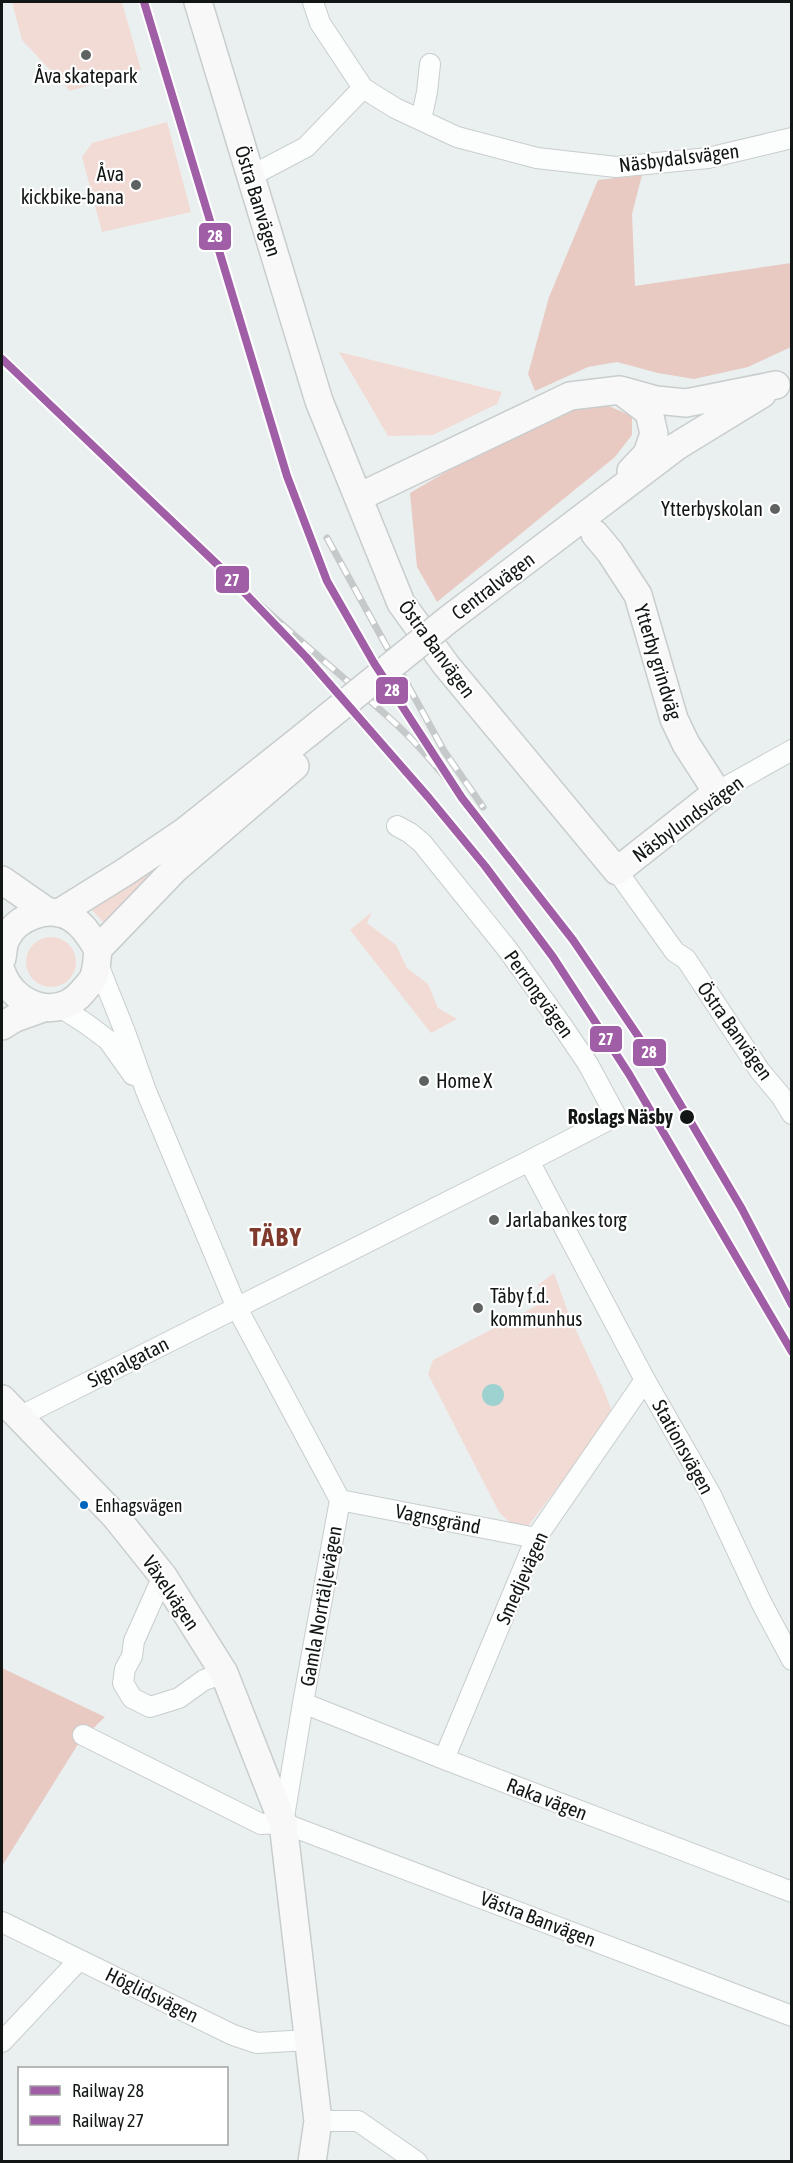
<svg xmlns="http://www.w3.org/2000/svg" width="793" height="2163" viewBox="0 0 793 2163" font-family="'Asap Condensed',sans-serif">
	<style>
		.green { fill: #f3dbd5 }
		.forest { fill: #e8cac3 }
		.water { fill: #9dd2d0 }
		.lines { fill: none; stroke-linecap: round; stroke-linejoin: round }
		.street-casing { stroke: #c8cdcd; stroke-width: 22 }
		.secondary-casing { stroke: #c8cdcd; stroke-width: 30 }
		.street { stroke: #fcfdfd; stroke-width: 20 }
		.secondary { stroke: #f8f8f8; stroke-width: 27 }
		.rail-casing { stroke: #c6c9c9; stroke-width: 7 }
		.rail { stroke: #fff; stroke-width: 4.5; stroke-dasharray: 14; stroke-linecap: butt }
		.secondary-bridge-casing { stroke: #c8cdcd; stroke-width: 30; stroke-linecap: butt }
		.secondary-bridge { stroke: #f8f8f8; stroke-width: 27 }
		.rail-1-casing { stroke: #fff; stroke-width: 12 }
		.rail-2-casing { stroke: #fff; stroke-width: 12 }
		.rail-1 { stroke: #a05ea6; stroke-width: 8 }
		.rail-2 { stroke: #a05ea6; stroke-width: 8 }
		.poi-dot { fill: #5e6362; stroke: #fff; stroke-width: 2 }
		.stop-dot { fill: #121716; stroke: #fff; stroke-width: 2 }
		.bus-dot { fill: #0065bd; stroke: #fff; stroke-width: 2 }
		.labels { text-anchor: middle; stroke-width: 4.5; stroke-linejoin: round; paint-order: stroke }
		.bus-label { font-size: 18px; fill: #121716; stroke: #fff; text-anchor: start }
		.poi-label { font-size: 20px; fill: #121716; stroke: #fff; text-anchor: start }
		.street-label { font-size: 20px; fill: #121716; stroke: #fff }
		.stop-label { font-size: 20px; font-weight: bold; fill: #121716; stroke: #fff; text-anchor: end }
		.district-label { font-size: 26px; font-weight: bold; letter-spacing: 1.5px; fill: #7f392d; stroke: #fff }
		.line-badge { stroke: #fff; stroke-width: 2 }
		.badge-label { font-size: 16px; text-anchor: middle; font-weight: bold; fill: #fff }
	</style>
	<rect width="100%" height="100%" fill="#eaf0f0"/>
	<path class="green" d="M12,2h110l19,68 -71,21 -48,-51z
		M167,122l24,90 -89,20 -20,-75 10,-14z
		M339,352l163,40 -5,12 -64,31 -45,1z
		M162,864l-56,61 -16,-17z
		M372,912l-5,11 29,22 11,23 21,16 10,24 19,11 -26,14 -81,-103z
		M26 962a25 25 0 1 1 50 0a25 25 0 1 1-50 0Z
		M554,1273l15,42 34,73 10,26 -84,111 -4,3c-12,-1 -18,-8 -26,-16l-71,-138 5,-14 113,-59 -8,-16z"/>
	<path class="forest" d="M642,175l-10,39 3,72 156,-23v84l-43,20 -54,12 -36,-6 -41,-11 -29,5 -53,24 -7,-17 21,-77 49,-117z
		M604,404l28,12v19l-17,22 -178,145 -20,-35 -7,-74 92,-54 73,-31z
		M2,1668l103,49 -25,24 -78,125z"/>
	<path class="water" d="M482 1395a11 11 0 1 1 22 0a11 11 0 1 1-22 0Z"/>
	<g class="lines">
		<g class="street-casing">
			<path id="street" d="M313,2l7,21 43,65
				M421,120l6,-28 3,-28
				M251,176l55,-29 57,-59 32,20 62,29 80,21 79,9 92,-9 84,-20
				M717,792l75,-42
				M397,826l13,7 12,10 86,107 55,77 25,37 28,52 -87,45 116,219 66,115 51,109 30,56
				M617,871l58,81 11,7 74,112 21,25 11,18
				M97,962l28,70 21,59 91,217 103,192 -37,203 -20,120
				M60,1007l25,16 23,17 25,35
				M19,1417l510,-256
				M340,1500l196,38
				M163,1576l-29,65 -2,15 -7,13 -2,14 9,15 18,9 29,-9 25,-18 20,-7
				M303,1703l141,56 348,133
				M83,1735l178,89 22,-1 509,193
				M444,1759l92,-221 109,-158
				M2,1922l231,113 24,8 51,-3
				M2,2042l77,-82
				M318,2121h40l59,41"/>
		</g>
		<g class="secondary-casing">
			<path id="secondary" d="M198,2l121,399 82,202 45,62 171,206 100,-79 -31,-48 -12,-25 -36,-124 -28,-43 -15,-18
				M625,394l24,18 5,22 -7,20 -16,17
				M359,497l211,-101 50,-6 36,10 30,3 90,-18
				M449,619l228,-173 85,-52
				M2,880l46,32
				M59,913l66,-41 59,-40 123,-98
				M98,949l77,-80 120,-103
				M2,958c1,-6 1,-13 4,-19 10,-22 42,-34 64,-22 13,7 20,20 28,32 -1,9 -1,19 -4,27 -2,6 -8,11 -11,15 -25,31 -69,15 -81,-18
				M2,1026l13,-8 28,-10
				M2,1399l113,117 48,60 61,97 59,150 35,298 -6,41"/>
		</g>
		<use href="#street" class="street"/>
		<use href="#secondary" class="secondary"/>
		<g class="rail-casing">
			<path id="rail" d="M327,538l117,213 39,56
				M220,567c56,56 118,104 176,157 29,27 54,59 79,90"/>
		</g>
		<use href="#rail" class="rail"/>
		<g class="secondary-bridge-casing">
			<path id="secondary-bridge" d="M307,734l142,-115"/>
		</g>
		<use href="#secondary-bridge" class="secondary-bridge"/>
		<g class="rail-1-casing">
			<path id="rail-1" d="M144,2l143,474 40,105 47,82 88,135 111,142 80,118 89,151 50,96"/>
		</g>
		<g class="rail-2-casing">
			<path id="rail-2" d="M2,359l218,208 86,90 123,141 56,68 68,91 76,117 163,278"/>
		</g>
		<use href="#rail-1" class="rail-1"/>
		<use href="#rail-2" class="rail-2"/>
	</g>
	<g class="poi-dot">
		<circle cx="86" cy="55" r="6"/>
		<circle cx="136" cy="185" r="6"/>
		<circle cx="775" cy="509" r="6"/>
		<circle cx="424" cy="1081" r="6"/>
		<circle cx="494" cy="1220" r="6"/>
		<circle cx="478" cy="1308" r="6"/>
	</g>
	<circle class="stop-dot" cx="687" cy="1117" r="8"/>
	<circle class="bus-dot" cx="84" cy="1505" r="5"/>
	<g class="labels">
		<g class="bus-label">
			<text x="95" y="1512">Enhagsvägen</text>
		</g>
		<g class="poi-label">
			<text x="86" y="83" text-anchor="middle">Åva skatepark</text>
			<text x="124" y="181" text-anchor="end">Åva<tspan x="124" dy="23">kickbike-bana</tspan></text>
			<text x="763" y="516" text-anchor="end">Ytterbyskolan</text>
			<text x="436" y="1088">Home X</text>
			<text x="506" y="1227">Jarlabankes torg</text>
			<text x="490" y="1303">Täby f.d.<tspan x="490" dy="23">kommunhus</tspan></text>
		</g>
		<g class="street-label">
			<text transform="translate(679 158) rotate(-7)" y="7">Näsbydalsvägen</text>
			<text transform="translate(258 201) rotate(73)" y="7">Östra Banvägen</text>
			<text transform="translate(493 586) rotate(-37)" y="7">Centralvägen</text>
			<text transform="translate(437 649) rotate(54)" y="7">Östra Banvägen</text>
			<text transform="translate(658 662) rotate(73)" y="7">Ytterby grindväg</text>
			<text transform="translate(688 819) rotate(-36)" y="7">Näsbylundsvägen</text>
			<text transform="translate(539 994) rotate(54)" y="7">Perrongvägen</text>
			<text transform="translate(735 1031) rotate(55)" y="7">Östra Banvägen</text>
			<text transform="translate(128 1362) rotate(-27)" y="7">Signalgatan</text>
			<text transform="translate(683 1447) rotate(61)" y="7">Stationsvägen</text>
			<text transform="translate(438 1519) rotate(11)" y="7">Vagnsgränd</text>
			<text transform="translate(522 1578) rotate(-66)" y="7">Smedjevägen</text>
			<text transform="translate(171 1593) rotate(56)" y="7">Växelvägen</text>
			<text transform="translate(321 1606) rotate(-80)" y="7">Gamla Norrtäljevägen</text>
			<text transform="translate(547 1799) rotate(21)" y="7">Raka vägen</text>
			<text transform="translate(538 1919) rotate(21)" y="7">Västra Banvägen</text>
			<text transform="translate(152 1995) rotate(26)" y="7">Höglidsvägen</text>
		</g>
		<g class="stop-label">
			<text x="673" y="1124">Roslags Näsby</text>
		</g>
		<g class="district-label">
			<text x="276" y="1246">TÄBY</text>
		</g>
	</g>
	<g class="line-badge">
		<rect x="198" y="222" width="34" height="29" rx="6" fill="#a05ea6"/>
		<rect x="215" y="565" width="35" height="29" rx="6" fill="#a05ea6"/>
		<rect x="375" y="676" width="34" height="29" rx="6" fill="#a05ea6"/>
		<rect x="589" y="1025" width="34" height="28" rx="6" fill="#a05ea6"/>
		<rect x="632" y="1038" width="35" height="29" rx="6" fill="#a05ea6"/>
	</g>
	<g class="badge-label">
		<text x="215" y="242">28</text>
		<text x="232" y="586">27</text>
		<text x="392" y="696">28</text>
		<text x="606" y="1045">27</text>
		<text x="649" y="1058">28</text>
	</g>
	<rect width="793" height="2163" fill="none" stroke="#121716" stroke-width="6"/>
	<rect x="18" y="2067" width="210" height="78" fill="#ffffff" stroke="#a0a2a2" stroke-width="1.5"/>
	<rect x="30" y="2086" width="30" height="9" fill="#a05ea6" stroke="#a0a2a2" stroke-width="1.5"/>
	<text x="72" y="2097" font-size="18" fill="#121716">Railway 28</text>
	<rect x="30" y="2116" width="30" height="9" fill="#a05ea6" stroke="#a0a2a2" stroke-width="1.5"/>
	<text x="72" y="2127" font-size="18" fill="#121716">Railway 27</text>
</svg>
